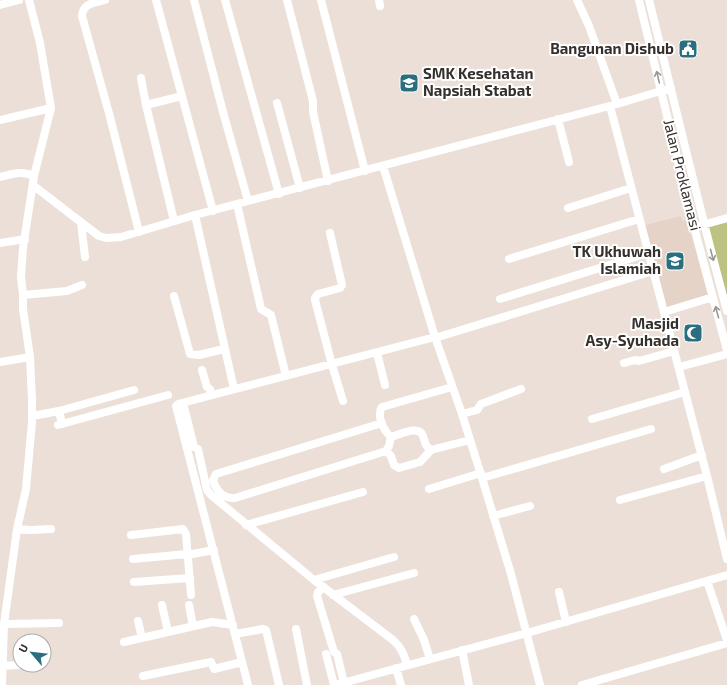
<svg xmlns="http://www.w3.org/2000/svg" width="727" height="685" viewBox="0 0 727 685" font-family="'Exo 2',sans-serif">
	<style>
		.built { fill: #e5d3c7 }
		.green { fill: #bcc382 }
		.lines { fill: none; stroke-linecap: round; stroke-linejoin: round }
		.minor { stroke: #fff; stroke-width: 8 }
		.oneway { stroke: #9a9896 }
		.labels { text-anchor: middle; stroke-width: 4; stroke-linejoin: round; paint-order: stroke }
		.poi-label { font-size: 15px; font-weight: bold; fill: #35302d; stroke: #fff; text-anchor: end }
		.street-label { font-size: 15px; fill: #35302d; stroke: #fff }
	</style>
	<rect width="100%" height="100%" fill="#ebdfd7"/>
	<path class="built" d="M681,216l1,5 5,-1 21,76 -44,12 -22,-82z"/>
	<path class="green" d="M727,222v85l-22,-80z"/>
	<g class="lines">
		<path class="minor" d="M105,0c-11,3 -22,3 -23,16l28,101 29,115
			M156,0l57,211
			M194,0l29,112 25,89
			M225,0l54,194
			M287,0l26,101v11l15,69
			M321,0l44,171
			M379,0l1,6
			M577,0l12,26 28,78
			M639,0l55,227 33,123
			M649,0c26,104 50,208 78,311
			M0,5l19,-5
			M141,78l5,27 28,116
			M277,103l23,85
			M146,105l36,-9
			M610,106l97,370 20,83
			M558,119l11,43
			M0,120l51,-12
			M383,166l52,171 27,77 20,64 29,96 29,111
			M0,177c12,-3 22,-7 34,-1
			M34,186l65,50 7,2 15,-1 74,-22 422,-111 54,-16
			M237,204l24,105 10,6 15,61
			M568,208l63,-20
			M195,215l39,174
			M81,222l4,35
			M699,226l28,-8
			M330,233l12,52 -2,3 -22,6 -3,4v2l17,65 11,36
			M0,243l25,-4
			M509,259l130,-40
			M23,295l44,-4 15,-6
			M174,296l16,58 9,1 25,-6
			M500,299l148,-46
			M664,312l49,-15
			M435,338l218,-67
			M377,353l8,32
			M0,362l30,-5
			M624,363l11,-3 4,1 35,-10
			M679,367l48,-13
			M202,370l5,17 3,2 1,6
			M452,387l-70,20c-6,9 2,24 9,30l-2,9 -3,5 5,5 3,9 5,3 21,-6 11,-12 39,-10
			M183,403l11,44 4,2 9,41 4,5 103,85 79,60c8,7 11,14 14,25
			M59,411l75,-21
			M462,414l15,-4 4,-6 40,-15
			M32,416l27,-5 3,13
			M592,419l93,-27
			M382,423l-166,51 -3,6c3,10 10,19 22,18l151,-47
			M58,425l110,-30
			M391,437c8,-2 28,-13 32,-1 2,6 2,10 8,14
			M664,469l38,-14
			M482,478l169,-49
			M429,489l52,-16
			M620,500l87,-24
			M493,516l37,-10
			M246,525l117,-33
			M17,529l14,1 20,-1
			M131,535l52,-6 3,5 5,61
			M187,555l27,-5
			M133,559l54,-5
			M314,580l80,-23
			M707,581l20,59
			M134,582l56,-4
			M324,587l-6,5 -1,4 17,56 3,2 7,29
			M559,592l7,30
			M333,595l81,-22
			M162,605l6,27
			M189,605l4,21
			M414,619l10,21 6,19
			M138,621l4,17
			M4,624l55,-1
			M296,629l11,56
			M235,634l28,-5 3,1 13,55
			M124,642l88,-20 21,3
			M462,650l7,35
			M326,654l8,31
			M1,666l19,-1
			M396,668l5,17
			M143,676l68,-14 3,7 28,-7
			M2,685l2,-61 13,-95 9,-40 6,-67v-22l-2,-43 -7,-48v-14l-2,-18 2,-29 11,-72 17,-68 -11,-65 -11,-43
			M248,685l-72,-279 2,-2 257,-67
			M335,685l192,-52 200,-58
			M582,685l145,-42"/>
	</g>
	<defs><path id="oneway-shaft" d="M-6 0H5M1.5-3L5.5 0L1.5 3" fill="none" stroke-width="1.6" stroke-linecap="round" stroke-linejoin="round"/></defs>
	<g class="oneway">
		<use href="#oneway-shaft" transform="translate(658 77) rotate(-103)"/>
		<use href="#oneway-shaft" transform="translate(712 255) rotate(75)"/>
		<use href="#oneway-shaft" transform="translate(717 312) rotate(-105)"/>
	</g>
	<defs>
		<g id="civic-square" transform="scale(1)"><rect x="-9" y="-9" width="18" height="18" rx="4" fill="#2a6f7f" stroke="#fff"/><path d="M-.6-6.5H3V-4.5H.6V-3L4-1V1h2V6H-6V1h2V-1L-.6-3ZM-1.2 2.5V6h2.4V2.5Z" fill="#fff"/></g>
		<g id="school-square" transform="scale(1)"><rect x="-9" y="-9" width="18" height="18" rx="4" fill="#2a6f7f" stroke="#fff"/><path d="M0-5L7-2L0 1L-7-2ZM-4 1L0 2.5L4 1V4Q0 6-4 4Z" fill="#fff"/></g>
		<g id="mosque-square" transform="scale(1)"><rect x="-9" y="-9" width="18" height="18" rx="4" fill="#2a6f7f" stroke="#fff"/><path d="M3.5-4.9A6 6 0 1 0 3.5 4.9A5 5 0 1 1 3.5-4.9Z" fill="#fff"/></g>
	</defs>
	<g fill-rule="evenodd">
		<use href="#civic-square" x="688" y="49"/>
		<use href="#school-square" x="409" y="83"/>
		<use href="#school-square" x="675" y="261"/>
		<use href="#mosque-square" x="693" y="333"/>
	</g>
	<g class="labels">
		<g class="poi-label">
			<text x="674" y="54">Bangunan Dishub</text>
			<text x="423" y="79" text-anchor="start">SMK Kesehatan<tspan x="423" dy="17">Napsiah Stabat</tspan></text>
			<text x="661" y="257">TK Ukhuwah<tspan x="661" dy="17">Islamiah</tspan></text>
			<text x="679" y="329">Masjid<tspan x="679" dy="17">Asy-Syuhada</tspan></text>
		</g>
		<g class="street-label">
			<text transform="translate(682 175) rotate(76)" y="5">Jalan Proklamasi</text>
		</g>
	</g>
	<g transform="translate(32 653) rotate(298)"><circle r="19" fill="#ffffff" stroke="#aeacab"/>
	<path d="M0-3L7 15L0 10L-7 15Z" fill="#2a6f7f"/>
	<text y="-6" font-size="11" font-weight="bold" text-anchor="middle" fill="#35302d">U</text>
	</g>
</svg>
